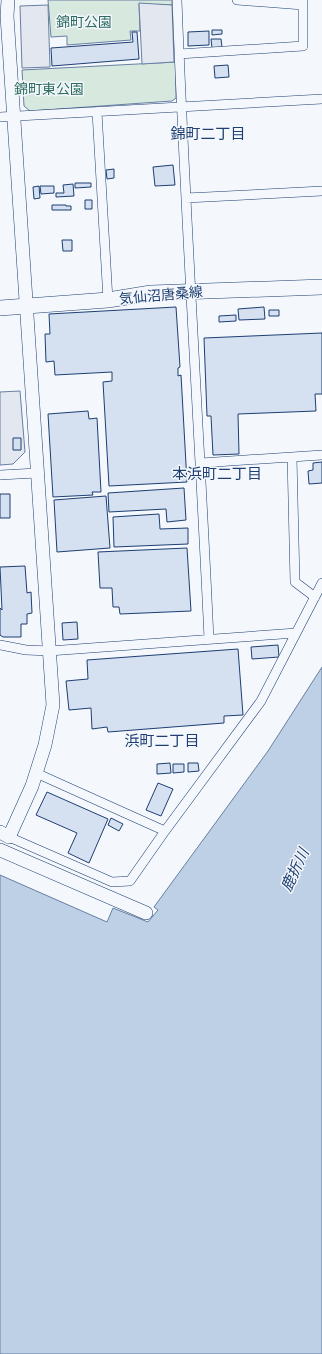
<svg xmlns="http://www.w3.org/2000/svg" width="322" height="1354" viewBox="0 0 322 1354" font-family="Raleway,'Noto Sans JP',sans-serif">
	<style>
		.green { fill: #d7e8df; stroke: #687fa3 }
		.parking { fill: #e3e8f0; stroke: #687fa3 }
		.water { fill: #bed0e5; stroke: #687fa3 }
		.building { fill: #d5e0f0; stroke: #1d3f73 }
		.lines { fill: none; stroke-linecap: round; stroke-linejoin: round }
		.street-casing { stroke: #1d3f73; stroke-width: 10 }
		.secondary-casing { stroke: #1d3f73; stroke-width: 14 }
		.primary-casing { stroke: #1d3f73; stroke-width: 16 }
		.street { stroke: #f4f7fb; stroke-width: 9 }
		.secondary { stroke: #f4f7fb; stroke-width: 13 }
		.primary { stroke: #f4f7fb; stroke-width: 15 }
		.labels { text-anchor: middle; stroke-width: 3; stroke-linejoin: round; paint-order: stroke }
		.park-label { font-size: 14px; fill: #2c6c60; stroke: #f4f7fb }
		.street-label { font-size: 14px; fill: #1d3f73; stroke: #f4f7fb }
		.neighbourhood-label { font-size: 15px; fill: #1d3f73; stroke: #f4f7fb }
		.water-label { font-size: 15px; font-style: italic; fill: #1d3f73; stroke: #f4f7fb }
	</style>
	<rect width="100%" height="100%" fill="#f4f7fb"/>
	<path class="green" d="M48,0h124v5l-33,-1 1,27h-10l1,9 -64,5v-9l-16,1z
		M176,62v36l-4,3 -142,10 -6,-5 -2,-36z"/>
	<path class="parking" d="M139,3l33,2 2,57 -32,2z
		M48,5l2,62 -28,1 -2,-62z
		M20,391l5,61 -12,12 -13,1v-73z"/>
	<path class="water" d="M322,667v687h-322v-479l107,47 6,-14 35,14 10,-12 -4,-3 114,-156z"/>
	<path class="building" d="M212,30h10v4l-10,1z
		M209,31v14l-21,1v-14z
		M132,32h5l2,27 -87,7 -1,-18 82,-6z
		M211,39h10l1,8 -10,1z
		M228,65l1,12 -14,1 -1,-12z
		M173,165l2,20 -20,1 -2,-19z
		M114,169v9l-7,1 -1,-9z
		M75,183h16v4l-16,1z
		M73,184l1,12 -18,1v-4h8l-1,-8z
		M39,186l1,12 -6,1 -1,-12z
		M40,186h14v7l-13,1z
		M85,200h7v9h-7z
		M52,205h14v1h5v4h-19z
		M62,240h10v11h-9z
		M176,307l4,60 -2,1v8l3,-1 6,107 -78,4 -6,-104 9,-1v-9l-57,3 -1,-14 -8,1 -1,-28h5l-1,-20z
		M264,307l1,12 -26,1 -1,-11z
		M269,310h10v6h-10z
		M236,315v6l-17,1v-6z
		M322,333v61h-7l1,17 -78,3 1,40 -26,1 -2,-39h-4l-3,-78z
		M88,411l1,8 8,-1 4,74h-9l1,3 -40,2 -5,-83z
		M13,438h8v12h-8z
		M322,462v21l-13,1 -1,-13 5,-1v-7z
		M184,488l2,32 -19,2 -1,-13 -57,3 -1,-19z
		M0,494h10v24h-10z
		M106,496l4,52 -53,4 -3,-52z
		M159,514l1,15 28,-1v16l-74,3 -1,-30z
		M187,548l4,63 -71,3 -1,-7h-6l-1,-19h-12l-2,-36z
		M25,566l2,27 4,-1 1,21 -5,1v10h-6v13h-18l-3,-2v-27l2,2 -2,-43z
		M77,622l1,17 -15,1 -1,-17z
		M278,645l1,12 -27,2 -1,-12z
		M238,649l5,66 -19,1v7l-116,9 -1,-5 -15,2 -1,-21 -22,2 -3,-29 22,-2 -1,-19z
		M170,763l1,10 -14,1v-10z
		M188,763h10l1,8 -11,1z
		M173,764h11v8l-11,1z
		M158,783l15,6 -12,27 -15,-6z
		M47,792l61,27 -19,44 -21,-10 9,-20 -41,-18z
		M111,818l12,6 -4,7 -11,-6z"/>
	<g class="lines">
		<g class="street-casing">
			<path id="street" d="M177,0c8,213 22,426 32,639
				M237,0l66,5
				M179,54l124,-8v-46
				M97,112l11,188
				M0,117l322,-18
				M186,198l136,-7
				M292,457l3,125 20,15
				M201,463l121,-8
				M0,475l37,-2
				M0,645l26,5 23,1 247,-18
				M36,773l129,58
				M9,837l103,45 18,-1 35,-50 96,-130 61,-118"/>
		</g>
		<g class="secondary-casing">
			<path id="secondary" d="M0,832l9,5 23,-51 13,-41 8,-40 -46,-689 1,-16
				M0,850l146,63"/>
		</g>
		<g class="primary-casing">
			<path id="primary" d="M0,308l108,-8 43,-7 171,-6"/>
		</g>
		<use href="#street" class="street"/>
		<use href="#secondary" class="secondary"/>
		<use href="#primary" class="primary"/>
	</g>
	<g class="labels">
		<g class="park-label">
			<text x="84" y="27">錦町公園</text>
			<text x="49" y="94">錦町東公園</text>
		</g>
		<g class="street-label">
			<text transform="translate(161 295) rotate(-5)" y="5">気仙沼唐桑線</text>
		</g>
		<g class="neighbourhood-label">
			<text x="208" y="139">錦町二丁目</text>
			<text x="217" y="479">本浜町二丁目</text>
			<text x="162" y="746">浜町二丁目</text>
		</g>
		<g class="water-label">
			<text transform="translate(295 870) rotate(-65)" y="5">鹿折川</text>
		</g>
	</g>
</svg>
